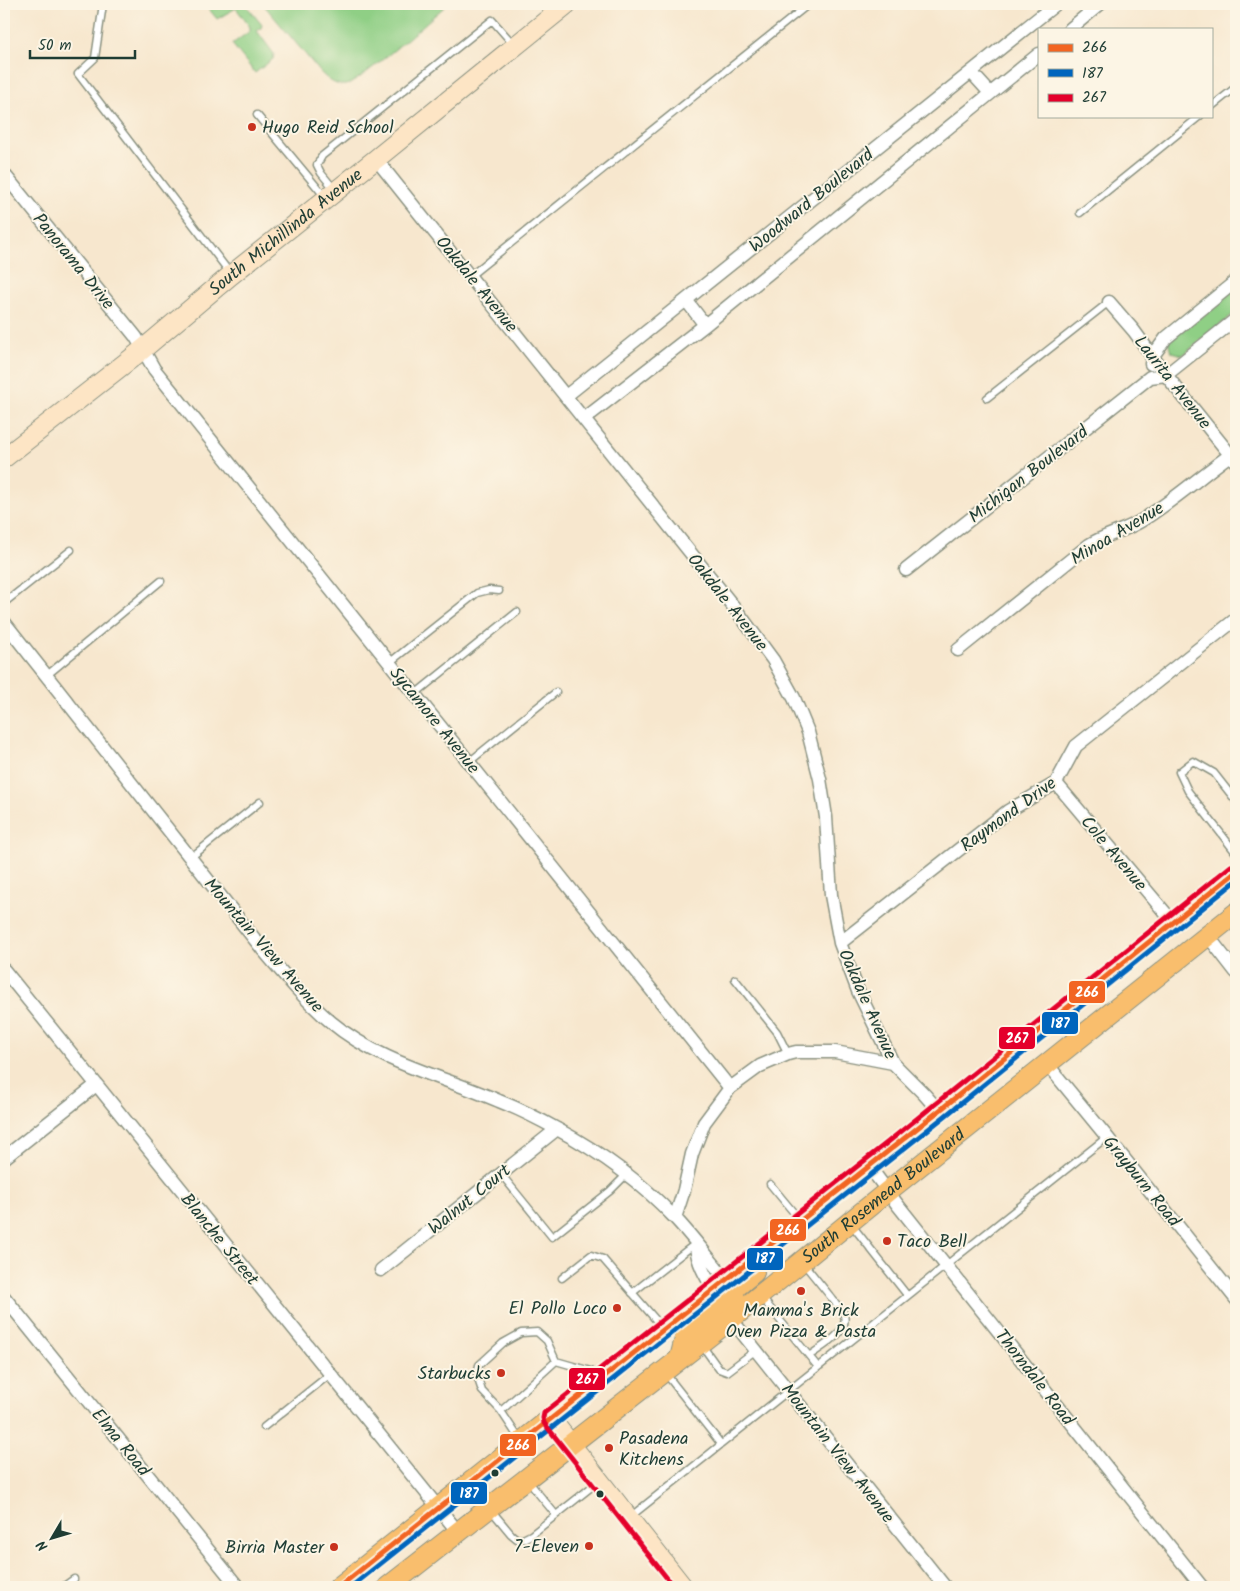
<svg xmlns="http://www.w3.org/2000/svg" width="1240" height="1591" viewBox="0 0 1240 1591" font-family="Kalam,sans-serif">
	<style>
		.green { fill: #8fcf85; stroke: #57865c }
		.lines { fill: none; stroke-linecap: round; stroke-linejoin: round }
		.lane-casing { stroke: #8b9281; stroke-width: 9 }
		.street-casing { stroke: #8b9281; stroke-width: 15 }
		.secondary-casing { stroke: #8b9281; stroke-width: 21 }
		.primary-casing { stroke: #8b9281; stroke-width: 22 }
		.lane { stroke: #fff; stroke-width: 6 }
		.street { stroke: #fff; stroke-width: 12 }
		.secondary { stroke: #fde5c5; stroke-width: 19 }
		.primary { stroke: #f9be6d; stroke-width: 20 }
		.bus-1-casing { stroke: #fcf5e5; stroke-width: 9 }
		.bus-2-casing { stroke: #fcf5e5; stroke-width: 9 }
		.bus-3-casing { stroke: #fcf5e5; stroke-width: 9 }
		.bus-1 { stroke: #f26522; stroke-width: 5 }
		.bus-2 { stroke: #0065bd; stroke-width: 5 }
		.bus-3 { stroke: #e4002b; stroke-width: 5 }
		.poi-dot { fill: #c8321e; stroke: #fcf5e5; stroke-width: 2 }
		.bus-dot { fill: #1f3d34; stroke: #fcf5e5; stroke-width: 2 }
		.labels { text-anchor: middle; stroke-width: 4; stroke-linejoin: round; paint-order: stroke }
		.poi-label { font-size: 18px; fill: #1f3d34; stroke: #fcf5e5; text-anchor: end }
		.street-label { font-size: 18px; fill: #1f3d34; stroke: #fcf5e5 }
		.line-badge { stroke: #fcf5e5; stroke-width: 2 }
		.badge-label { font-size: 14px; text-anchor: middle; font-weight: bold; fill: #fff }
	</style>
	<rect width="100%" height="100%" fill="#fcf5e5"/>
	<filter id="ink" filterUnits="userSpaceOnUse"><feTurbulence type="fractalNoise" baseFrequency=".02" numOctaves="2"/><feDisplacementMap in="SourceGraphic" scale="10" xChannelSelector="R" yChannelSelector="G"/><feConvolveMatrix kernelMatrix="1 2 1 2 8 2 1 2 1" color-interpolation-filters="sRGB"/></filter>
	<filter id="wash" filterUnits="userSpaceOnUse"><feTurbulence type="fractalNoise" baseFrequency=".0096" numOctaves="4" result="noise"/><feDisplacementMap in="SourceGraphic" scale="20" xChannelSelector="R" yChannelSelector="G"/><feGaussianBlur stdDeviation="1.12" result="paint"/><feColorMatrix in="noise" values="0 0 0 0 0 0 0 0 0 0 0 0 0 0 0 0 0 1.4 0 .05"/><feComposite in="paint" operator="in"/></filter>
	<g filter="url(#wash)">
		<rect width="100%" height="100%" fill="#f7e7ce"/>
		<path class="green" d="M209,4h36l17,21 -1,3 -4,3 17,23 -1,5 -18,14 -23,-29 18,-13v-4l-14,-19 -19,11 -10,-12z
			M263,4h185c-15,12 -90,80 -102,81 -11,1 -17,-5 -24,-11z
			M1236,287v25l-53,43 -12,-3 -3,-11z"/>
	</g>
	<g filter="url(#ink)">
		<g class="lines">
			<g class="lane-casing">
				<path id="lane" d="M103,4l-8,54 -17,16 152,199
					M1211,107l25,-20
					M257,115l69,83
					M335,190l-14,-17 -4,-8 5,-9 170,-136 22,25
					M1080,213l120,-97
					M470,276l339,-272
					M987,398l122,-96
					M4,603l67,-53
					M389,663l88,-70 12,-3 10,1
					M46,676l115,-95
					M415,694l102,-82
					M469,762l87,-70
					M1236,801l-22,-28 -21,-12 -14,11 9,19 48,62
					M190,858l70,-56
					M735,979l42,53 11,22
					M501,1174l51,63 58,-46 16,-16
					M770,1184l29,35
					M851,1224l56,71
					M804,1264l39,48c9,20 -21,34 -34,44
					M562,1278l29,-23 12,4 59,68
					M632,1293l64,-50
					M762,1298l56,69
					M701,1344l18,25 8,3 29,-22
					M666,1374l55,70
					M501,1411l55,-50
					M264,1427l65,-52
					M520,1440l-19,-29 -19,-20 -5,-15 2,-11 24,-22 18,-10 16,-1 10,9 9,20 45,13
					M528,1481l28,34
					M491,1510l20,24 6,5h6l8,-4 68,-54
					M630,1517l477,-380
					M63,1587l11,-8"/>
			</g>
			<g class="street-casing">
				<path id="street" d="M1070,29l30,-25
					M971,72l19,21
					M376,159l361,452 36,49 21,38 14,34 12,47 6,38 5,78 9,48 18,48 35,72 31,31 15,17
					M4,174l132,163 18,32 576,719
					M686,300l19,25
					M1109,302l25,29 32,44 70,87
					M1151,364l1,-7 14,-19 70,-57
					M566,396l490,-392
					M584,419l121,-94 334,-271
					M906,570l244,-193 16,-2 70,-56
					M4,622l260,329c21,25 42,50 67,71 49,41 111,54 168,79 20,8 40,18 58,28 43,23 84,53 118,89 18,19 34,41 51,61
					M958,650l131,-105c17,-11 37,-14 55,-26 30,-19 57,-43 86,-64
					M1056,783l117,139
					M1208,936l28,36
					M840,943l168,-132 48,-28 20,-37 160,-127
					M4,970l454,562
					M1047,1064l60,73 129,162
					M4,1158l92,-73
					M869,1166l28,38 305,383
					M675,1218l9,-28 8,-36 12,-31 26,-35 30,-22 28,-12 8,-2h39l58,11
					M696,1246c1,16 10,31 18,44
					M381,1270l176,-141
					M4,1297l234,290
					M731,1319l214,268"/>
			</g>
			<g class="secondary-casing">
				<g id="secondary">
					<path id="s1" d="M4,458l138,-108 89,-75 145,-116 191,-155"/>
					<path d="M550,1418l133,169"/>
				</g>
			</g>
			<g class="primary-casing">
				<g id="primary">
					<path d="M731,1319l4,-31 19,-16"/>
					<path d="M680,1358l7,-27 31,-26 8,-26"/>
					<path d="M339,1587c200,-160 400,-318 601,-477 99,-79 197,-159 296,-238"/>
					<path id="s2" d="M388,1587l343,-268 157,-128 348,-278"/>
				</g>
			</g>
			<use href="#lane" class="lane"/>
			<use href="#street" class="street"/>
			<use href="#secondary" class="secondary"/>
			<use href="#primary" class="primary"/>
			<g class="bus-1-casing">
				<path id="bus-1" d="M339,1587l601,-477 296,-238"/>
			</g>
			<g class="bus-2-casing">
				<path id="bus-2" d="M351,1587l594,-471 291,-235"/>
			</g>
			<g class="bus-3-casing">
				<path id="bus-3" d="M674,1587l-130,-164 -1,-5 1,-5 344,-271 343,-276"/>
			</g>
			<use href="#bus-1" class="bus-1"/>
			<use href="#bus-2" class="bus-2"/>
			<use href="#bus-3" class="bus-3"/>
		</g>
	</g>
	<g class="poi-dot">
		<circle cx="252" cy="127" r="5"/>
		<circle cx="887" cy="1241" r="5"/>
		<circle cx="801" cy="1291" r="5"/>
		<circle cx="617" cy="1308" r="5"/>
		<circle cx="501" cy="1373" r="5"/>
		<circle cx="609" cy="1448" r="5"/>
		<circle cx="589" cy="1546" r="5"/>
		<circle cx="334" cy="1547" r="5"/>
	</g>
	<g class="bus-dot">
		<circle cx="495" cy="1473" r="4.5"/>
		<circle cx="600" cy="1494" r="4.5"/>
	</g>
	<g class="labels">
		<g class="poi-label">
			<text x="262" y="133" text-anchor="start">Hugo Reid School</text>
			<text x="897" y="1247" text-anchor="start">Taco Bell</text>
			<text x="607" y="1314">El Pollo Loco</text>
			<text x="801" y="1316" text-anchor="middle">Mamma's Brick<tspan x="801" dy="21">Oven Pizza &amp; Pasta</tspan></text>
			<text x="491" y="1379">Starbucks</text>
			<text x="619" y="1444" text-anchor="start">Pasadena<tspan x="619" dy="21">Kitchens</tspan></text>
			<text x="579" y="1552">7-Eleven</text>
			<text x="324" y="1553">Birria Master</text>
		</g>
		<g class="street-label">
			<text transform="translate(811 200) rotate(-39)" y="6">Woodward Boulevard</text>
			<text dy="6" stroke="none"><textPath href="#s1" startOffset="361">South Michillinda Avenue</textPath></text>
			<text transform="translate(74 261) rotate(51)" y="6">Panorama Drive</text>
			<text transform="translate(477 284) rotate(51)" y="6">Oakdale Avenue</text>
			<text transform="translate(1173 382) rotate(52)" y="6">Laurita Avenue</text>
			<text transform="translate(1028 474) rotate(-38)" y="6">Michigan Boulevard</text>
			<text transform="translate(1117 533) rotate(-31)" y="6">Minoa Avenue</text>
			<text transform="translate(728 602) rotate(52)" y="6">Oakdale Avenue</text>
			<text transform="translate(435 720) rotate(51)" y="6">Sycamore Avenue</text>
			<text transform="translate(1008 814) rotate(-36)" y="6">Raymond Drive</text>
			<text transform="translate(1114 853) rotate(50)" y="6">Cole Avenue</text>
			<text transform="translate(264 945) rotate(49)" y="6">Mountain View Avenue</text>
			<text transform="translate(868 1004) rotate(66)" y="6">Oakdale Avenue</text>
			<text transform="translate(1142 1181) rotate(51)" y="6">Grayburn Road</text>
			<text dy="6" stroke="none"><textPath href="#s2" startOffset="631">South Rosemead Boulevard</textPath></text>
			<text transform="translate(469 1199) rotate(-39)" y="6">Walnut Court</text>
			<text transform="translate(220 1239) rotate(51)" y="6">Blanche Street</text>
			<text transform="translate(1035 1377) rotate(52)" y="6">Thorndale Road</text>
			<text transform="translate(121 1442) rotate(51)" y="6">Elma Road</text>
			<text transform="translate(838 1453) rotate(52)" y="6">Mountain View Avenue</text>
		</g>
	</g>
	<g class="line-badge">
		<rect x="1068" y="980" width="38" height="24" rx="5" fill="#f26522"/>
		<rect x="1041" y="1011" width="38" height="24" rx="5" fill="#0065bd"/>
		<rect x="998" y="1026" width="38" height="24" rx="5" fill="#e4002b"/>
		<rect x="769" y="1218" width="38" height="24" rx="5" fill="#f26522"/>
		<rect x="746" y="1247" width="38" height="24" rx="5" fill="#0065bd"/>
		<rect x="568" y="1367" width="38" height="24" rx="5" fill="#e4002b"/>
		<rect x="499" y="1433" width="38" height="24" rx="5" fill="#f26522"/>
		<rect x="450" y="1481" width="38" height="24" rx="5" fill="#0065bd"/>
	</g>
	<g class="badge-label">
		<text x="1087" y="997">266</text>
		<text x="1060" y="1028">187</text>
		<text x="1017" y="1043">267</text>
		<text x="788" y="1235">266</text>
		<text x="765" y="1263">187</text>
		<text x="587" y="1384">267</text>
		<text x="518" y="1450">266</text>
		<text x="469" y="1498">187</text>
	</g>
	<rect width="1240" height="1591" fill="none" stroke="#fcf5e5" stroke-width="20"/>
	<rect x="1038" y="28" width="175" height="90" fill="#fcf5e5" stroke="#a4ab9e"/>
	<rect x="1048" y="44" width="25" height="8" fill="#f26522" stroke="#a4ab9e"/>
	<text x="1082" y="52" font-size="15" fill="#1f3d34">266</text>
	<rect x="1048" y="69" width="25" height="8" fill="#0065bd" stroke="#a4ab9e"/>
	<text x="1082" y="78" font-size="15" fill="#1f3d34">187</text>
	<rect x="1048" y="94" width="25" height="8" fill="#e4002b" stroke="#a4ab9e"/>
	<text x="1082" y="102" font-size="15" fill="#1f3d34">267</text>
	<g transform="translate(52 1538) rotate(232)" stroke="#fcf5e5" stroke-width="4" paint-order="stroke">
	<path d="M0-4L9 19L0 12L-9 19Z" fill="#1f3d34"/>
	<text y="-8" font-size="14" font-weight="bold" text-anchor="middle" fill="#1f3d34">N</text>
	</g>
	<path d="M30 50v8h105v-8" fill="none" stroke="#1f3d34" stroke-width="2.5"/>
	<text x="38" y="50" font-size="15" fill="#1f3d34" stroke="#fcf5e5" stroke-width="4" paint-order="stroke">50 m</text>
</svg>
